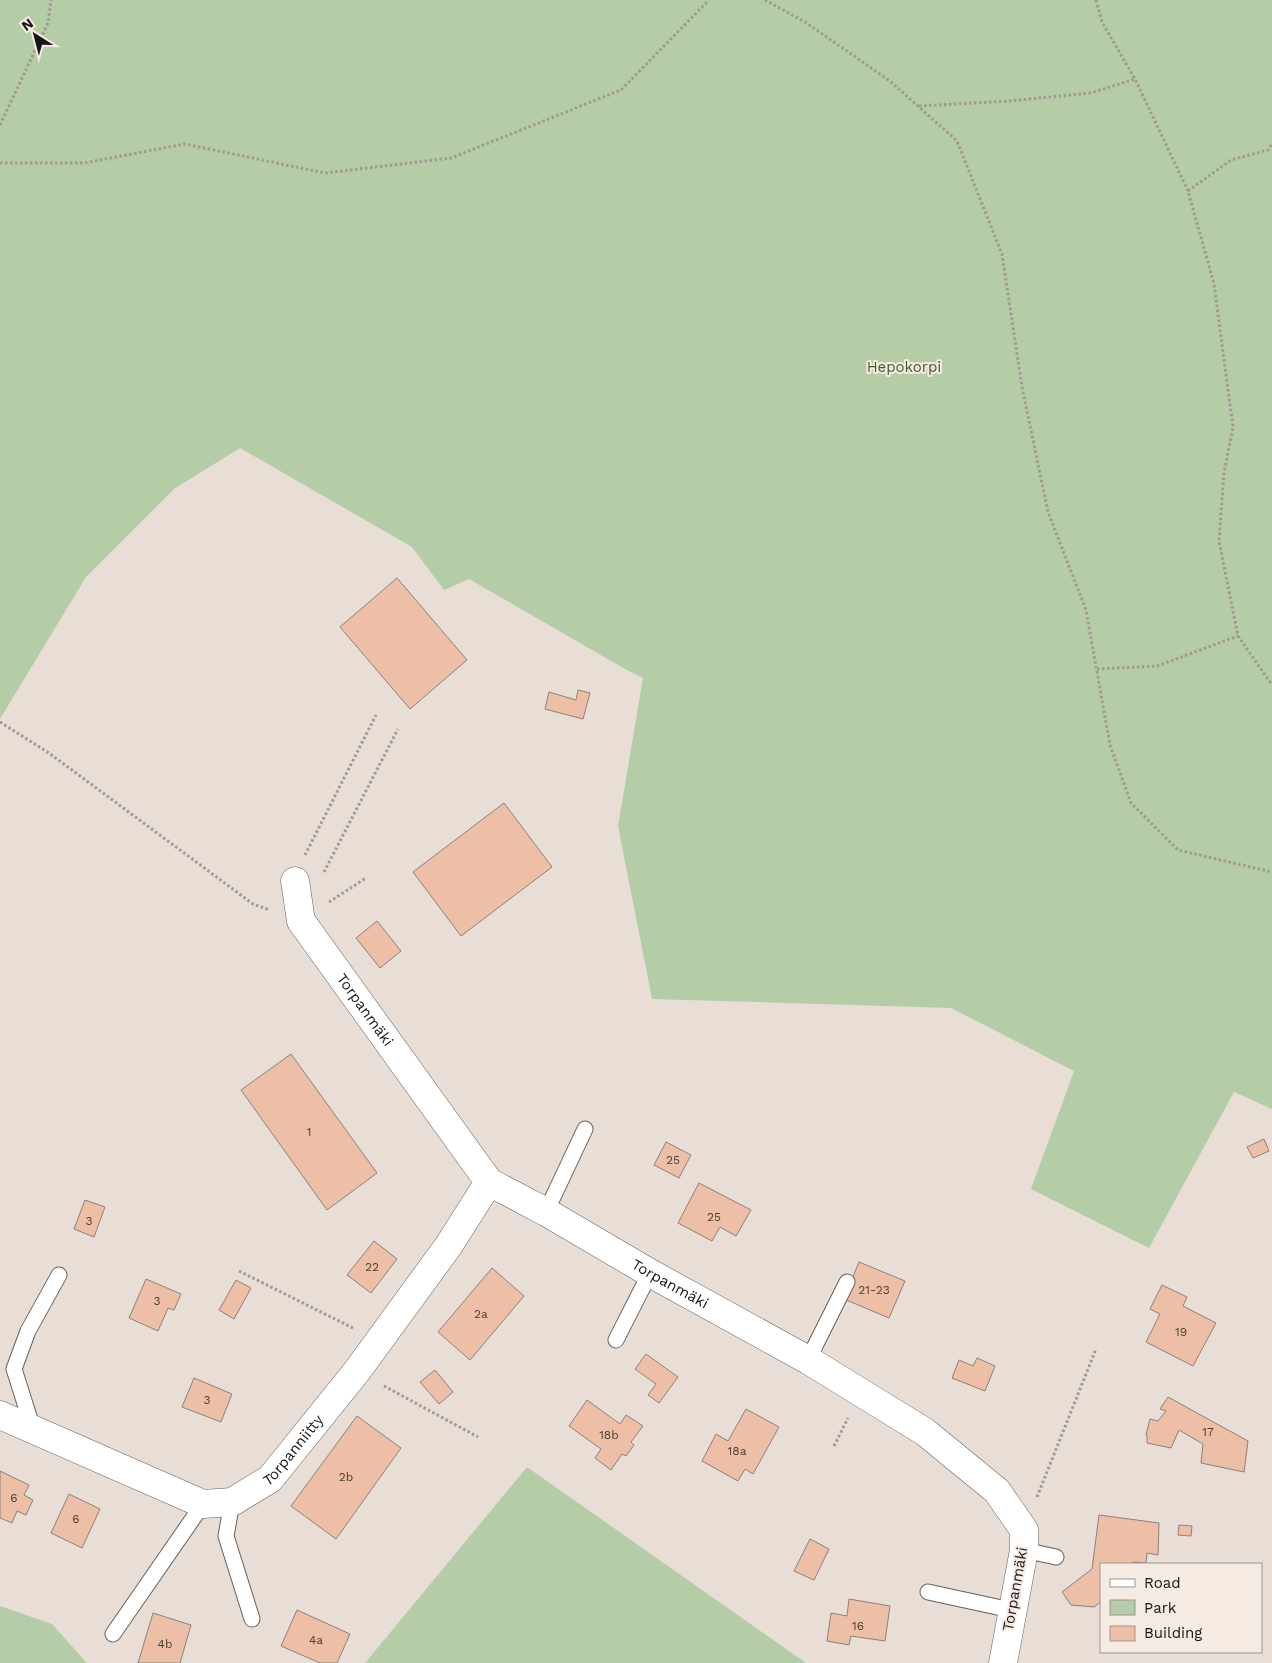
<svg xmlns="http://www.w3.org/2000/svg" width="1272" height="1663" viewBox="0 0 1272 1663" font-family="'Work Sans',sans-serif">
	<style>
		.green { fill: #b4cda7 }
		.building { fill: #edbfa6; stroke: #8b807a }
		.lines { fill: none; stroke-linecap: round; stroke-linejoin: round }
		.service-casing { stroke: #696059; stroke-width: 17 }
		.minor-casing { stroke: #696059; stroke-width: 29 }
		.path { stroke: #a19892; stroke-width: 3; stroke-dasharray: 2.5 2.5; stroke-linecap: butt }
		.service { stroke: #fff; stroke-width: 15 }
		.minor { stroke: #fff; stroke-width: 28 }
		.labels { text-anchor: middle; stroke-width: 4; stroke-linejoin: round; paint-order: stroke }
		.number-label { font-size: 12px; fill: #4e4038 }
		.park-label { font-size: 15px; fill: #3d6027; stroke: #f6ebe3 }
		.street-label { font-size: 15px; fill: #191513; stroke: #f6ebe3 }
	</style>
	<rect width="100%" height="100%" fill="#e9ded6"/>
	<path class="green" d="M0,0h1272v1109l-38,-17 -85,156 -118,-59 43,-118 -123,-63 -299,-9 -34,-173 25,-148 -18,-9 -156,-90 -25,11 -32,-43 -172,-99 -66,41 -88,88 -86,142z
		M527,1467l279,196h-441z
		M0,1606l52,18 35,39h-87z"/>
	<path class="building" d="M397,578l70,82 -57,49 -70,-82z
		M578,690l12,3 -7,26 -38,-10 4,-17 27,8z
		M504,803l48,64 -91,69 -48,-64z
		M377,921l24,30 -21,17 -24,-30z
		M291,1054l86,119 -50,37 -86,-120z
		M1264,1139l5,12 -16,7 -6,-11z
		M666,1142l25,13 -12,23 -25,-13z
		M699,1183l52,27 -15,26 -16,-9 -8,14 -34,-18z
		M85,1200l20,7 -11,30 -20,-8z
		M374,1241l23,18 -26,34 -24,-18z
		M859,1262l46,19 -16,37 -45,-19z
		M492,1268l32,28 -54,64 -32,-28z
		M146,1279l35,15 -7,16 -6,-2 -10,23 -29,-13z
		M236,1280l15,8 -17,31 -15,-9z
		M1162,1285l25,12 -4,9 33,17 -23,43 -47,-24 14,-28 -10,-5z
		M646,1354l32,23 -19,26 -11,-8 8,-11 -21,-15z
		M977,1358l18,8 -10,25 -33,-13 7,-18 14,6z
		M435,1370l18,22 -14,12 -19,-22z
		M194,1378l38,16 -11,28 -39,-15z
		M1168,1397l80,44 -4,31 -43,-9 2,-19 -24,-14 -8,18 -24,-5v-8h-1l4,-16 8,2 8,-10 -6,-2z
		M587,1400l33,24 6,-9 17,11 -12,16 3,3 -8,11 -4,-2 -11,16 -16,-12 6,-9 -32,-23z
		M746,1409l33,18 -26,47 -8,-5 -7,12 -36,-20 14,-27 12,7z
		M357,1416l44,32 -65,91 -45,-33z
		M0,1471l29,14 -5,10 9,5 -7,15 -9,-4 -5,12 -12,-5z
		M69,1494l31,15 -18,39 -31,-15z
		M1099,1515l60,8 -1,32 -11,-2 -1,10 -13,-1v2h-32v38l-7,5 -23,-2 -9,-13 30,-23z
		M1179,1525l13,1 -1,10 -13,-1z
		M810,1539l19,10 -15,31 -20,-9z
		M849,1599l41,7 -5,35 -34,-5 -2,9 -22,-4 4,-28 16,3z
		M297,1610l53,24 -13,29h-17l-39,-17z
		M153,1613l38,12 -11,38h-42z"/>
	<g class="lines">
		<g class="service-casing">
			<path id="service" d="M546,1212l39,-83
				M616,1340l34,-67
				M808,1360l39,-78
				M33,1429l-19,-60 14,-38 31,-56
				M232,1502l-6,34 26,83
				M1024,1550l32,7
				M928,1592l83,18
				M113,1634l90,-130"/>
		</g>
		<g class="minor-casing">
			<g id="minor">
				<path id="s1" d="M295,881l6,40 188,261 57,30 104,61 158,87 117,72 72,59 27,39v20l-21,113"/>
				<path id="s2" d="M0,1415l203,89 29,-2 38,-23 87,-108 92,-126 40,-63"/>
			</g>
		</g>
		<path class="path" d="M765,0l40,22 85,59 67,60 45,113 20,133 26,125 38,98 24,135 21,58 47,47 94,22
			M1096,0l6,22 33,57 53,112 26,93 19,143 -9,46 -5,68 19,95 34,49
			M919,106l90,-5 82,-8 44,-14
			M0,125l48,-102 3,-23
			M0,163h84l101,-19 140,29 126,-15 170,-68 88,-90
			M1188,191l43,-31 37,-10 4,-7
			M1097,669l60,-3 81,-30
			M0,722l49,31 204,151 17,6
			M305,855l71,-140
			M324,872l74,-143
			M329,902l37,-24
			M239,1271l114,57
			M384,1386l94,51
			M834,1446l14,-28
			M1037,1497l59,-148"/>
		<use href="#service" class="service"/>
		<use href="#minor" class="minor"/>
	</g>
	<g class="labels">
		<g class="number-label">
			<text x="309" y="1136">1</text>
			<text x="673" y="1164">25</text>
			<text x="714" y="1221">25</text>
			<text x="89" y="1225">3</text>
			<text x="372" y="1271">22</text>
			<text x="874" y="1294">21-23</text>
			<text x="157" y="1305">3</text>
			<text x="481" y="1318">2a</text>
			<text x="1181" y="1336">19</text>
			<text x="207" y="1404">3</text>
			<text x="1208" y="1436">17</text>
			<text x="609" y="1439">18b</text>
			<text x="737" y="1455">18a</text>
			<text x="346" y="1481">2b</text>
			<text x="14" y="1502">6</text>
			<text x="76" y="1523">6</text>
			<text x="858" y="1630">16</text>
			<text x="316" y="1644">4a</text>
			<text x="165" y="1648">4b</text>
		</g>
		<g class="park-label">
			<text x="904" y="372">Hepokorpi</text>
		</g>
		<g class="street-label">
			<text dy="5" stroke="none"><textPath href="#s1" startOffset="150">Torpanmäki</textPath></text>
			<text dy="5" stroke="none"><textPath href="#s1" startOffset="570">Torpanmäki</textPath></text>
			<text dy="5" stroke="none"><textPath href="#s2" startOffset="332">Torpanniitty</textPath></text>
			<text transform="translate(1015 1589) rotate(-80)" y="5">Torpanmäki</text>
		</g>
	</g>
	<rect x="1100" y="1563" width="162" height="90" fill="#f6ebe3" stroke="#9e9590"/>
	<rect x="1110" y="1579" width="25" height="8" fill="#ffffff" stroke="#9e9590"/>
	<text x="1144" y="1588" font-size="15" fill="#191513">Road</text>
	<rect x="1110" y="1600" width="25" height="15" fill="#b4cda7" stroke="#9e9590"/>
	<text x="1144" y="1613" font-size="15" fill="#191513">Park</text>
	<rect x="1110" y="1626" width="25" height="15" fill="#edbfa6" stroke="#9e9590"/>
	<text x="1144" y="1638" font-size="15" fill="#191513">Building</text>
	<g transform="translate(35 35) rotate(324)" stroke="#f6ebe3" stroke-width="4" paint-order="stroke">
	<path d="M0-4L9 19L0 12L-9 19Z" fill="#191513"/>
	<text y="-8" font-size="14" font-weight="bold" text-anchor="middle" fill="#191513">N</text>
	</g>
</svg>
